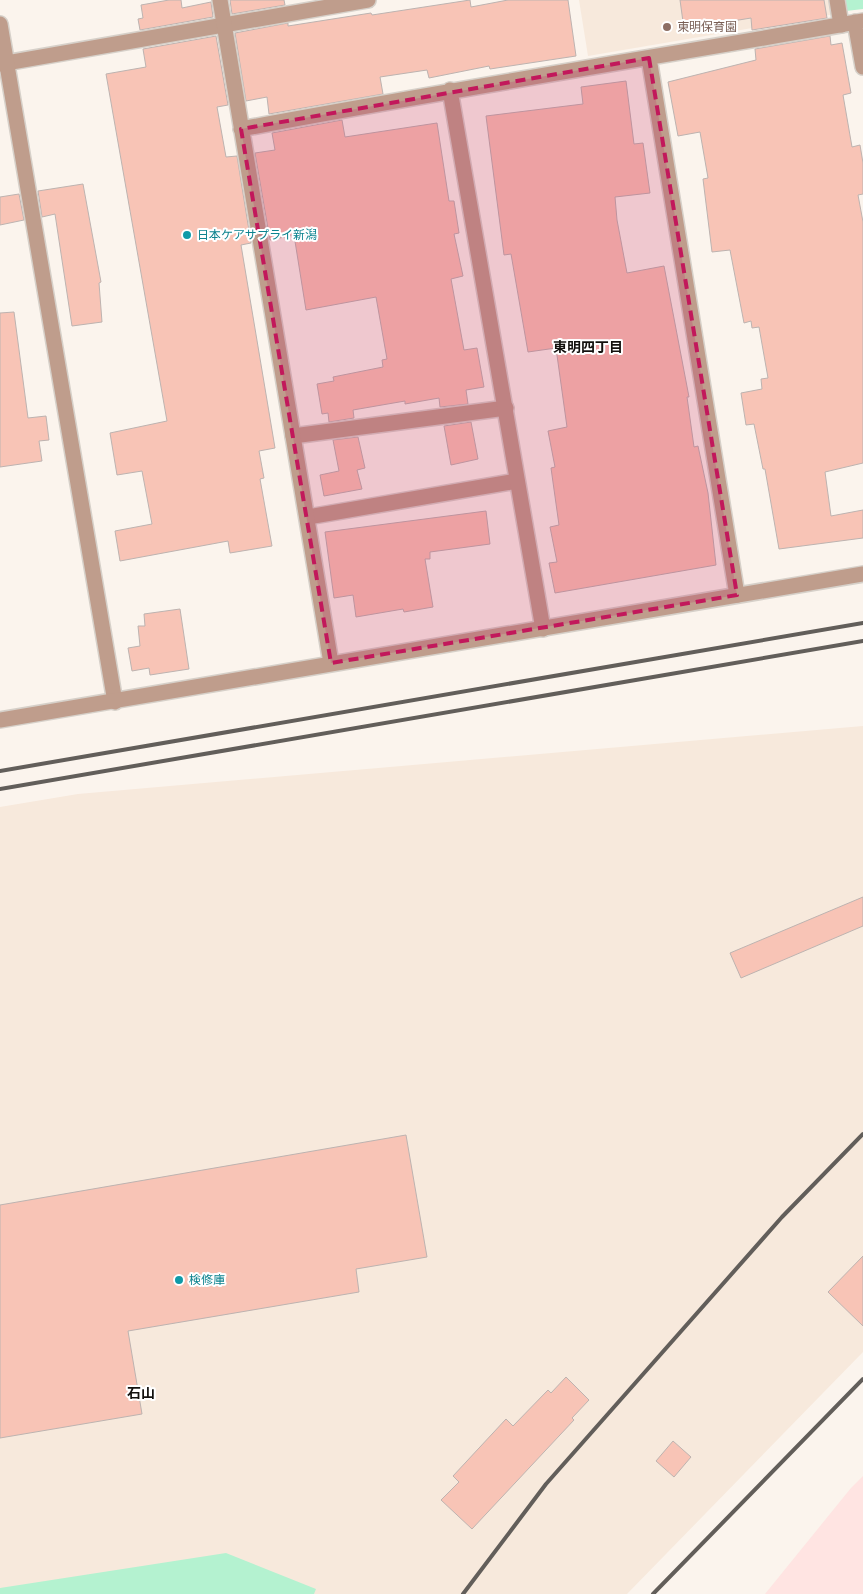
<svg xmlns="http://www.w3.org/2000/svg" width="863" height="1594" viewBox="0 0 863 1594" font-family="Barlow,'Noto Sans JP',sans-serif">
	<style>
		.built { fill: #f7e9dc }
		.industrial { fill: #ffe4e2 }
		.green { fill: #b4f2d0 }
		.building { fill: #f8c4b6; stroke: #bdb3b0 }
		.lines { fill: none; stroke-linecap: round; stroke-linejoin: round }
		.pedestrian-casing { stroke: #d6d0c9; stroke-width: 18 }
		.minor-casing { stroke: #d6d0c9; stroke-width: 18 }
		.tertiary-casing { stroke: #d6d0c9; stroke-width: 18 }
		.pedestrian { stroke: #bf9d8c; stroke-width: 15 }
		.minor { stroke: #bf9d8c; stroke-width: 15 }
		.tertiary { stroke: #bf9d8c; stroke-width: 15 }
		.rail { stroke: #625e5a; stroke-width: 4 }
		.marked { fill: #c2185b; fill-opacity: 0.2; stroke: #c2185b; stroke-width: 4; stroke-dasharray: 10 6; stroke-linejoin: round }
		.education-dot { fill: #8d6e63; stroke: #fff; stroke-width: 2 }
		.culture-dot { fill: #0f9aa8; stroke: #fff; stroke-width: 2 }
		.labels { text-anchor: middle; stroke-width: 4; stroke-linejoin: round; paint-order: stroke }
		.education-label { font-size: 12px; fill: #785e54; stroke: #fff; text-anchor: start }
		.culture-label { font-size: 12px; fill: #0d838f; stroke: #fff; text-anchor: start }
		.neighbourhood-label { font-size: 14px; font-weight: bold; fill: #13110e; stroke: #fff }
	</style>
	<rect width="100%" height="100%" fill="#fbf4ed"/>
	<path class="built" d="M579,0h254l2,14 -247,42z
		M863,726v626l-236,242h-627v-787l78,-13z"/>
	<path class="industrial" d="M863,1476v118h-98l86,-106z"/>
	<path class="green" d="M845,0h18v9l-17,2z
		M226,1553l90,36 -2,5h-314v-6z"/>
	<path class="building" d="M169,0h12l1,8 29,-6 2,15 -73,13 -2,-11 5,-1 -2,-13z
		M230,0h54l1,5 -53,9z
		M470,0l1,7 37,-7h60l8,56 -86,13 -1,-3 -60,12 -2,-8 -47,7 3,17 -114,20 -2,-17 -21,4 -11,-68 53,-10v3l83,-13 1,2z
		M680,0h144l3,18 -75,12 -1,-12 -67,11z
		M216,36l12,69 -11,2 9,50 11,-1 14,87 -10,2 34,203 -16,3 5,27 -4,1 12,67 -42,7 -2,-12 -108,20 -5,-30 37,-7 -10,-53 -25,4 -7,-42 57,-12 -61,-347 40,-7 -3,-18z
		M830,36l1,9 11,-2 9,50 -8,2 9,52 8,-2 3,18v31l-5,1 5,27v241l-38,9 6,44 32,-6v28l-84,11 -14,-80h-2l-9,-45 -8,1 -5,-32 21,-4 -1,-10 7,-1 -9,-51 -7,1 -1,-7 -7,2 -14,-73 -18,2 -9,-73 5,-1 -8,-46 -22,4 -10,-54 88,-22 -1,-11z
		M626,81l8,63 9,-1 7,50 -35,4 2,23 10,53 37,-7 25,131h-2l7,50 4,-1 10,47 8,72 -161,28 -6,-30 8,-1 -7,-35 9,-2 -8,-57 4,-1 -7,-36 19,-4 -11,-79 -28,4 -17,-98 -7,1 -18,-139 97,-12 -2,-17z
		M342,120l3,17 92,-14 12,78h5l5,32 -5,1 9,42 -12,3 13,71 13,-2 7,39 -18,3 2,14 -28,3 -1,-9 -34,6v-3l-52,9 1,8 -25,4 -1,-9 -6,1 -5,-30 17,-3 -1,-4 50,-10 -1,-7 5,-1 -11,-62 -70,13 -12,-75 -24,5 -15,-87 20,-3 -3,-17z
		M83,184l18,98 -2,1 3,39 -30,4 -17,-112 -13,3 -4,-26z
		M19,194l5,26 -24,5v-28z
		M14,312l14,106 18,-2 3,24 -10,1 3,20 -42,6v-154z
		M471,422l7,37 -27,6 -7,-39z
		M358,437l7,31 -8,2 5,19 -38,7 -4,-21 19,-4 -6,-31z
		M486,511l4,33 -60,8v7h-5l8,48 -29,5 -1,-3 -47,8 -3,-22 -19,3 -9,-66z
		M180,609l9,60 -39,6 -1,-7 -17,3 -4,-23 12,-2 -2,-20h7l-1,-12z
		M863,897v29l-122,52 -11,-25z
		M406,1135l21,122 -71,12 3,23 -231,39 14,83 -142,24v-233z
		M863,1256v70l-35,-34z
		M566,1377l23,23 -17,18 2,2 -102,109 -31,-29 18,-18 -6,-6 53,-57 7,7 35,-36 3,3z
		M673,1441l18,16 -17,20 -18,-16z"/>
	<g class="lines">
		<g class="pedestrian-casing">
			<path id="pedestrian" d="M837,0l4,25
				M0,64l368,-64
				M293,436l213,-28
				M308,517l209,-36"/>
		</g>
		<g class="minor-casing">
			<path id="minor" d="M220,0l111,663
				M855,22l8,45
				M0,24l115,678
				M649,58l88,537
				M450,90l93,539
				M241,129c207,-39 415,-72 622,-108"/>
		</g>
		<g class="tertiary-casing">
			<path id="tertiary" d="M0,720l863,-146"/>
		</g>
		<use href="#pedestrian" class="pedestrian"/>
		<use href="#minor" class="minor"/>
		<use href="#tertiary" class="tertiary"/>
		<path class="rail" d="M0,771l863,-148
			M0,789l863,-148
			M463,1594l83,-110 236,-267 81,-83
			M653,1594l210,-215"/>
	</g>
	<path class="marked" d="M649,58l88,537 -406,68 -90,-534z"/>
	<circle class="education-dot" cx="667" cy="27" r="5"/>
	<g class="culture-dot">
		<circle cx="187" cy="235" r="5"/>
		<circle cx="179" cy="1280" r="5"/>
	</g>
	<g class="labels">
		<g class="education-label">
			<text x="677" y="31">東明保育園</text>
		</g>
		<g class="culture-label">
			<text x="197" y="239">日本ケアサプライ新潟</text>
			<text x="189" y="1284">検修庫</text>
		</g>
		<g class="neighbourhood-label">
			<text x="588" y="352">東明四丁目</text>
			<text x="141" y="1398">石山</text>
		</g>
	</g>
</svg>
